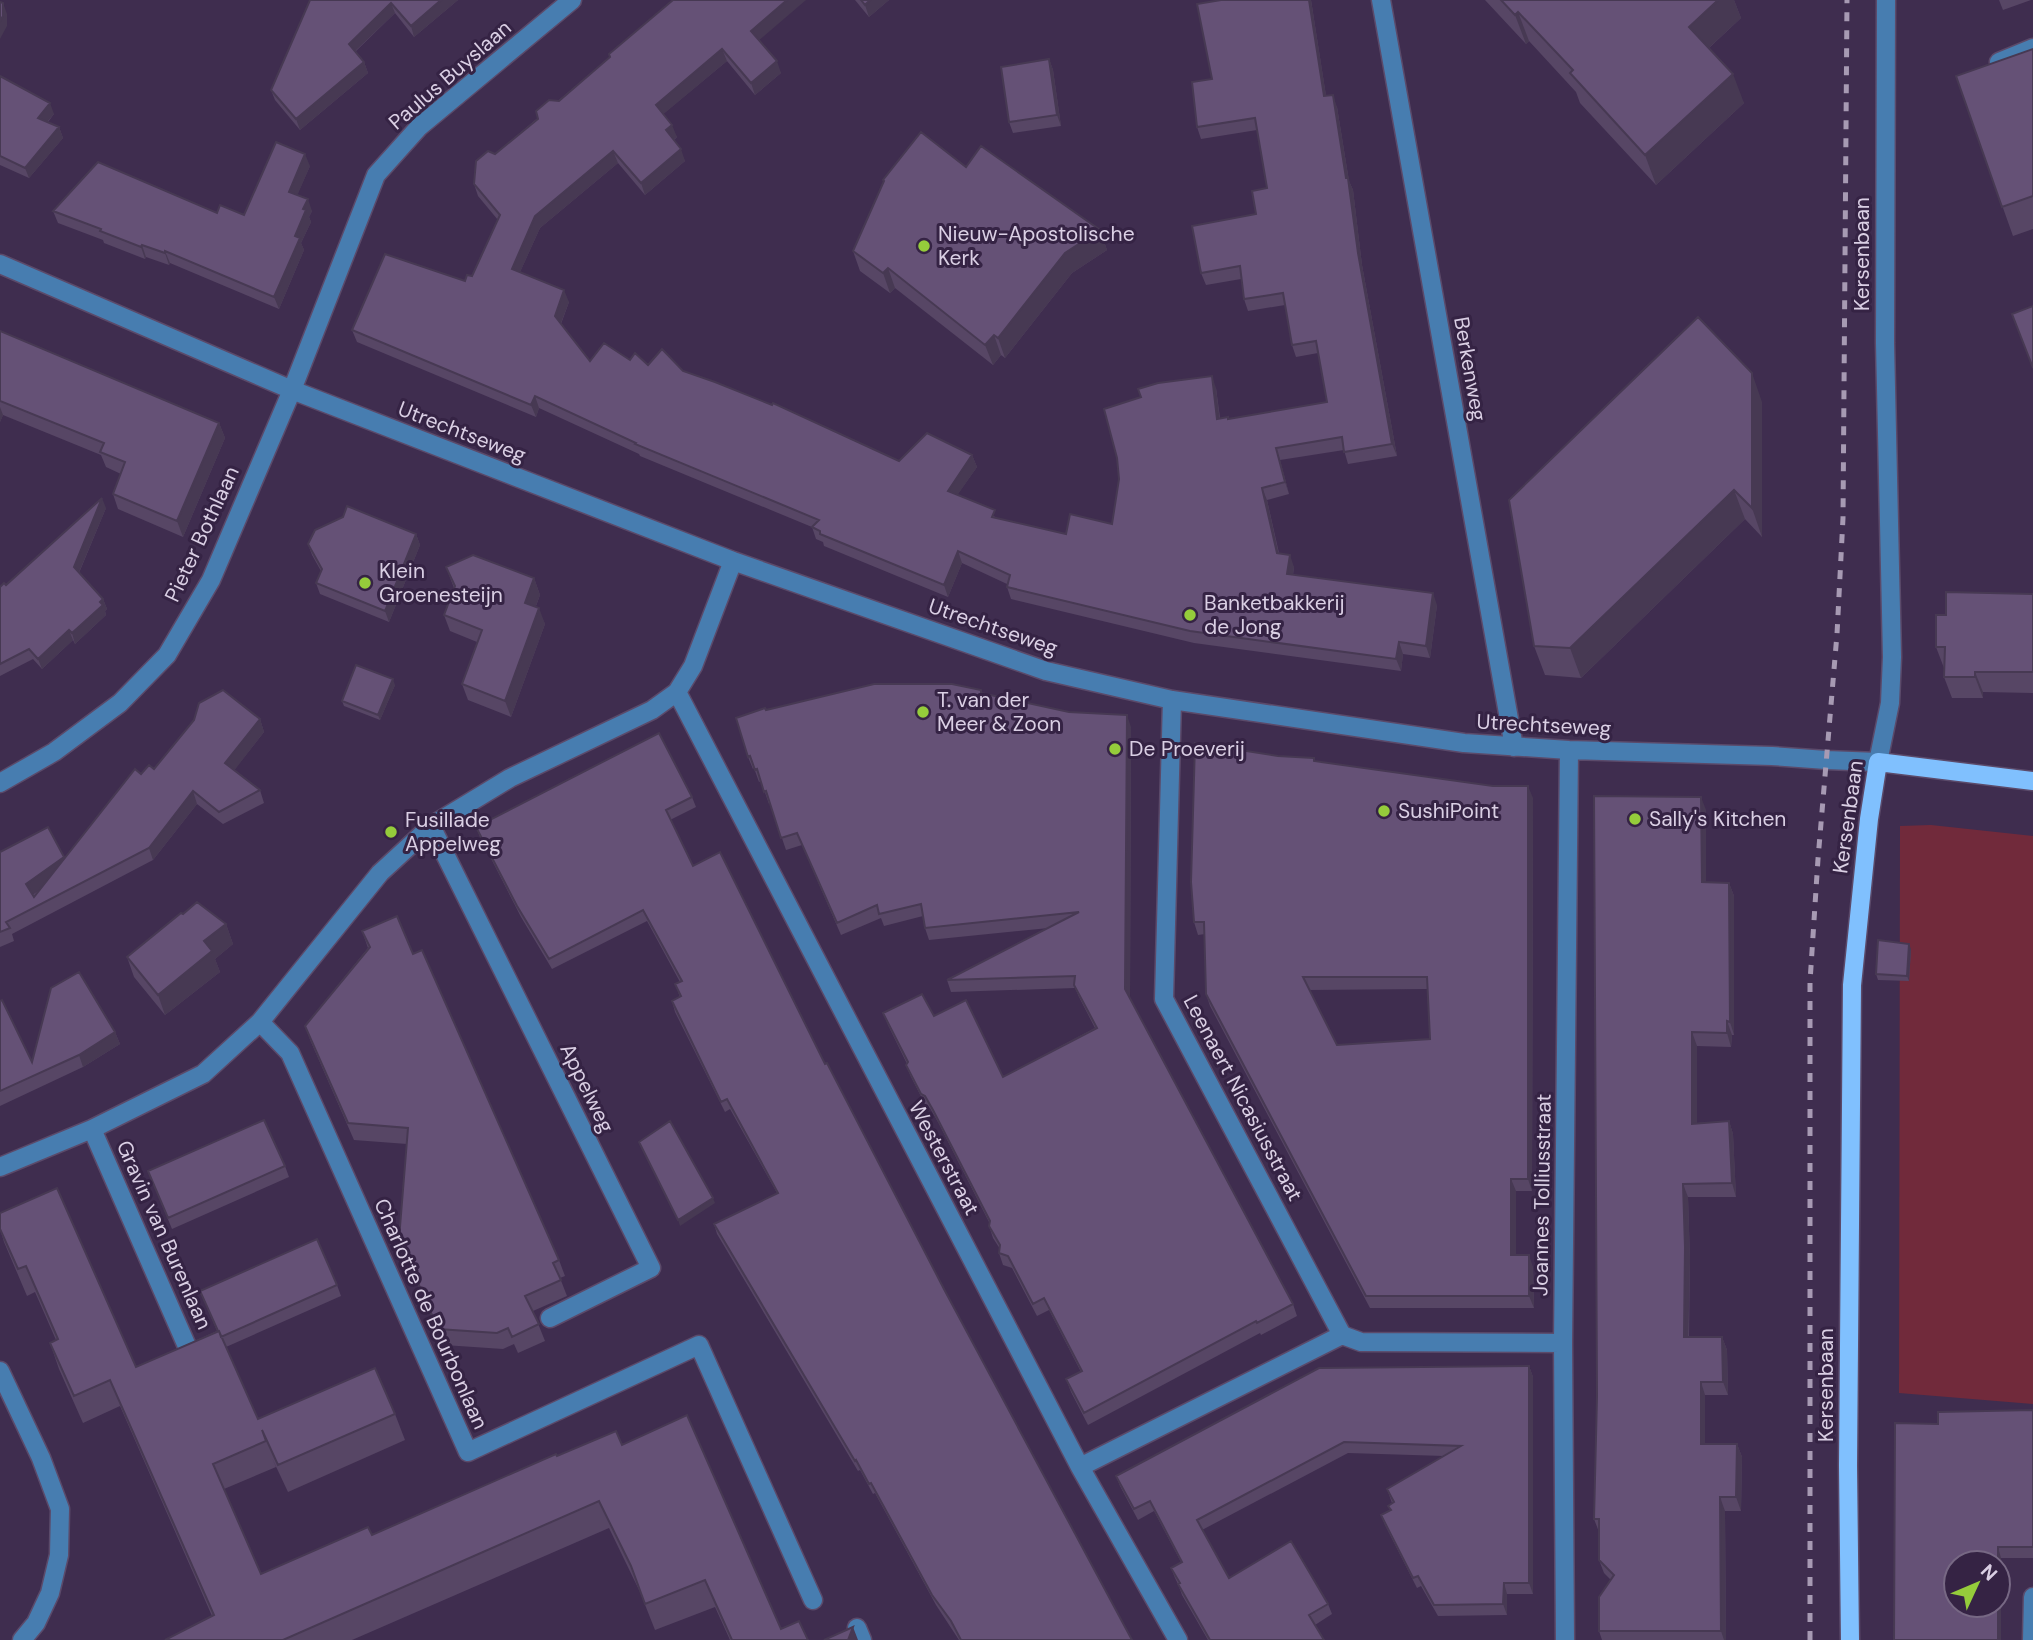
<svg xmlns="http://www.w3.org/2000/svg" width="2033" height="1640" viewBox="0 0 2033 1640" font-family="'DM Sans',sans-serif">
	<style>
		.green { fill: #712a3b }
		.lines { fill: none; stroke-linecap: round; stroke-linejoin: round }
		.minor-casing { stroke: #5b4a6a; stroke-width: 21 }
		.major-casing { stroke: #5b4a6a; stroke-width: 21 }
		.minor { stroke: #477db0; stroke-width: 18 }
		.major { stroke: #80c0fe; stroke-width: 18 }
		.rail { stroke: #a79ab3; stroke-width: 5; stroke-dasharray: 9 9; stroke-linecap: butt }
		.wall { fill: #574665; fill-rule: evenodd }
		.shaded-wall { fill: #473953 }
		.building { fill: #655176; stroke: #473953; stroke-width: 2; fill-rule: evenodd }
		.poi-dot { fill: #95cc3b; stroke: #352344; stroke-width: 2.5 }
		.labels { text-anchor: middle; stroke-width: 6; stroke-linejoin: round; paint-order: stroke }
		.street-label { font-size: 21px; fill: #dacfe4; stroke: #352344 }
		.poi-label { font-size: 21px; fill: #dacfe4; stroke: #352344; text-anchor: start }
	</style>
	<rect width="100%" height="100%" fill="#3f2d4f"/>
	<path class="green" d="M1931,825l102,11v568l-134,-11 1,-567z"/>
	<g class="lines">
		<g class="minor-casing">
			<path id="minor" d="M1381,0l133,747
				M1999,62l34,-14
				M0,264l292,126 441,171 313,110 126,29 292,43 105,7 203,6 54,4 52,2 12,-59 2,-46 -7,-314 1,-343
				M677,692l403,775 98,173
				M1172,700l-8,299 178,336
				M0,783l54,-31 66,-49 47,-48 44,-75 81,-190 84,-215 43,-48 153,-127
				M431,826l220,442 -101,50
				M260,1022l30,31 178,399 231,-107 114,255
				M92,1129l101,231
				M0,1167l92,-38 111,-55 57,-52 120,-149 51,-47 79,-48 142,-68 25,-18 16,-26 40,-105
				M0,1371l41,87 19,51 -1,46 -9,38 -14,30 -14,17
				M1080,1467l262,-132 19,7 202,1
				M857,1628l5,12
				M1565,1640l-2,-297 6,-593
				M2032,1640l1,-43"/>
		</g>
		<g class="major-casing">
			<path id="major" d="M1850,1640l-2,-174 4,-481 17,-166 9,-57 155,19"/>
		</g>
		<use href="#minor" class="minor"/>
		<use href="#major" class="major"/>
		<path class="rail" d="M1810,1640v-658l8,-123 19,-225 6,-116 4,-518"/>
	</g>
	<path class="wall" d="M310,0h148l-44,37 -19,-24 -40,39 9,10 4,11 -68,57 -25,-30 -4,-10z
		M855,0h34l-20,17z
		M1221,0h90l15,96 11,11 12,74 4,9 9,75 35,191 -49,8 -4,-14 -64,10 9,34 -22,6 12,53 15,14 -1,8 144,30 -7,53 -27,-4 -2,17 -207,-28 -183,-44 -4,-12v-3l-45,-21 -14,34 -124,-51 -1,-4 -7,-3 -4,-12 -172,-71 -1,-2 -100,-46 -3,9 -179,-75 -5,-12 113,-49 7,-5 26,-56 -20,-24 -4,-12 21,-30 115,-97 -1,-3 150,-14 22,33 -26,22 -28,-34 -64,53 14,23 -3,3 11,21 -40,34 -27,-32 -78,65 -20,44 49,30 -8,22 29,37 40,-1 18,5 35,6 216,90 73,-6 5,12 -20,28 40,23 69,16 46,-10 104,-136 4,30 9,1 98,-17 -9,-49 -22,4 -4,-12 -7,-40 -37,6 -4,-12 -3,-20 -35,6 -5,-12 55,-59 11,-26 -10,-58 -56,9 -4,-12 15,-48z
		M1485,0h249l7,18 -32,30 35,55 -88,82 -76,-82 -4,-11 -47,-51 -3,3z
		M1999,0h32l-28,10z
		M2033,49v180l-20,7 -57,-160z
		M1049,59l4,11 8,56 -48,7 -4,-11z
		M0,76l54,38 -6,8 11,5 4,11 -34,40 -29,-13z
		M310,166l-13,29 15,16 -3,6 2,5 -10,21 3,7 -25,59 -109,-46 -1,2 -23,-8 -1,2 -41,-16 -1,-3 -45,-17 -5,-12 164,2 27,2z
		M966,167l134,63 7,20 -35,23 -67,85 -4,-3 -8,10 -98,-77 -5,5 -30,-22 -7,-20 31,-69 -1,-2z
		M0,331l219,92 6,15 -42,99 -65,-28 -5,-15 8,-20 -15,-7 -5,-12 -98,-40 -3,7z
		M1762,402v135l-17,-18 -164,159 -36,-3 -11,-29z
		M106,508l-27,65 24,26 4,10 -2,2 1,4 -31,29 -2,-4 -31,29 -9,-10 -33,17v-89l6,-2z
		M416,534l4,11 -31,77 -69,-28 -4,-11 5,-12 -9,-16 -4,-11z
		M446,567l88,11 6,17 -4,11 9,18 -34,93 -43,-17 -6,-16 15,-42 -27,-11 -6,-16 10,-27z
		M2033,594v99l-50,-1v6h-31l-8,-21v-9l-8,-21 10,-32z
		M395,685l-15,35 -36,-14 -2,-5z
		M982,694l149,33 -1,271 163,306 4,12 -36,19 -1,-2 -172,92 -17,-33 -5,-13 15,-7 -32,-62 -12,6 -25,-48 -9,-3 -4,-12 1,-4 -7,-11 -4,-12 1,-2 -52,-102 -8,-14 -4,-2 -15,-29 -5,-12 1,-1 -19,-39 -5,-12 51,3 69,61 92,-49 -16,-31 -4,-9 -124,4 -4,-12 102,-52 -120,12 -4,-12 -2,-12 -39,10 -3,-8 -40,17 -39,-90 -16,5 -16,-47 -1,1 -8,-23 -2,1 -5,-14 -1,1 -5,-12 18,-47z
		M260,719l4,13 -30,38 26,20 4,13 -41,21 -26,-20 -44,56 -141,74 2,7 -14,6v-95l64,7 77,-85z
		M1278,756l36,2 1,3 218,37 -1,393h-16v64l17,12 1,41h-164l-160,-302 -4,-12 -1,-60 -7,1 -4,-13zM1427,989l3,50 -93,6 -28,-55z
		M692,797l4,10 -26,13 23,46 132,198 120,227 187,349h-173l-23,-35 -61,-112 -2,1 -13,-24 -2,1 -141,-237 -3,-10 63,-31 -47,-84 -5,3 -50,-100 -3,-11 8,-4 -5,-13 5,-2 -33,-61 -95,48 -31,-52 -41,-80 -4,-10z
		M1706,810v72l23,1 5,13v139h-2l-1,12 -34,-1v77l32,-2 4,13 3,63h-48l2,63 -1,77h33l5,13 1,45h-23v49h32l5,13 -1,54h-16l1,129h-124l-3,-9 12,-51 -7,-7 -5,-13v-28l-5,-13z
		M183,914l43,10 7,20 -18,15 5,13 -55,43 -31,-38 -7,-20z
		M362,931l51,23 146,306 6,16 -5,2 7,18 -34,15 12,30 -27,12 -4,-9 -11,5 -59,-4 -39,-90 -6,-16 8,-95 -53,-4 -43,-98 -6,-16 63,-78z
		M1911,949l-2,32 -31,-1 -2,-6z
		M0,1001l32,61 83,-30 5,12 -37,23 -83,39z
		M285,1166l4,11 -117,52 -24,-58z
		M0,1229l136,138 81,-36 -17,-40 137,-6 4,11 -115,51 32,72 137,-5 10,26 -117,52 -16,-34 4,9 -52,22 37,85 111,-39 185,-79 65,-11 159,184 27,11h-78l-15,-33 -60,23 -15,-38 -31,-64 -257,112h-187l47,-24 -92,-210 -37,17 -24,-54 -9,-26 6,-3 -21,-48 -8,4 -23,-54z
		M1529,1366l4,11v217h-26v21l-69,1 -17,-30 -4,2 -32,-63 -4,-10 9,-5 -2,-4 4,-3 -5,-14 57,-33 -96,-3 -146,77 27,48 99,26 4,10 -17,11 9,15h-116l-26,-45 -4,-11 -3,-6 -4,-10 10,-6 -27,-51 -16,9 -18,-34 -4,-10z
		M2033,1410v148h-32v82h-107l44,-216z"/>
	<path class="shaded-wall" d="M441,0h17l-44,37 -3,-11z
		M787,0h19l-50,43 -5,-12z
		M870,0h19l-20,17 -4,-12z
		M1309,0h2l17,108 -4,-12z
		M1718,0h16l7,18 -41,38 -11,-29z
		M3,3l4,11v12l-7,13v-18z
		M391,3l4,10 -43,41 -3,-10z
		M1518,12l11,29 -3,3 -11,-29z
		M722,49l5,12 -67,56 -4,-12z
		M1049,59l4,11 8,56 -4,-11z
		M777,61l4,12 -26,22 -4,-12z
		M364,62l4,11 -68,57 -4,-11z
		M1733,74l11,29 -88,82 -11,-30z
		M1333,95l4,12 12,74 4,9 9,75 35,191 -5,-12 -34,-191z
		M50,103l4,11 -12,14 -4,-10z
		M672,125l5,12 -7,5 -4,-12z
		M59,127l4,11 -34,40 -4,-10z
		M681,149l4,12 -40,34 -4,-12z
		M613,151l5,12 -78,65 -24,53 -4,-12 23,-53z
		M305,154l5,12 -16,37 -5,-11z
		M308,199l4,12 -3,6 2,5 -10,21 3,7 -25,59 -5,-12 29,-88z
		M1100,230l7,20 -35,23 -67,85 -7,-20 67,-85z
		M142,245l4,12 -1,2 -4,-12z
		M165,251l5,12 -1,2 -4,-12z
		M888,268l7,20 -5,5 -7,-20z
		M564,290l5,12 -10,26 -4,-12z
		M994,335l7,20 -8,10 -8,-20z
		M1752,373l10,29v135l-10,-29z
		M1212,376l4,12 5,43 -4,-12z
		M535,396l4,12 -3,9 -5,-12z
		M0,407l3,8 -3,7z
		M219,423l6,15 -42,99 -6,-16z
		M1276,448l4,12 9,34 -4,-12z
		M972,455l5,12 -25,36 -4,-12z
		M1262,488l5,12 14,65 -4,-12z
		M1734,490l11,29 -164,159 -11,-30z
		M102,498l4,10 -29,69 -3,-10z
		M416,534l4,11 -31,77 -4,-11z
		M958,551l4,12 -14,34 -4,-12z
		M1290,555l4,12 -3,19 -4,-12z
		M534,578l6,17 -9,24 -6,-16z
		M1433,593l4,12 -7,53 -4,-12z
		M103,599l4,10 -2,2 1,4 -31,29 -3,-11z
		M539,608l6,16 -34,93 -6,-16z
		M69,630l4,10 -31,29 -4,-10z
		M1399,642l4,12 -2,17 -5,-12z
		M1975,672l8,20v6l-8,-21z
		M393,679l2,6 -15,35 -2,-5z
		M1127,715l4,12 -1,274 -5,-12z
		M260,719l4,13 -34,44 -5,-13z
		M1528,786l5,12 -1,393 -4,-12z
		M193,791l4,13 -44,56 -4,-12z
		M1701,797l5,13v86l-4,-14z
		M64,857l4,13 -37,26 -5,-12z
		M1729,883l5,13v139l-4,-13z
		M226,924l7,20 -18,15 5,13 -55,43 -7,-20 46,-54z
		M1909,944l2,5 -2,32 -2,-5z
		M1727,1021l5,14 -1,12 -4,-14z
		M115,1032l5,12 -37,23 -4,-12z
		M1692,1032l5,14v91l-5,-13z
		M1729,1121l4,13 3,63 -4,-14z
		M1511,1179l5,12v76l-5,-12z
		M1683,1184l5,13 2,63 -2,91 -4,-14z
		M713,1198l2,5 -35,23 -2,-6z
		M1529,1255l4,12 1,41 -5,-12z
		M1722,1337l5,13 1,45 -5,-13z
		M1529,1366l4,11v217l-4,-11z
		M1701,1382l4,13v62l-4,-13z
		M1737,1444l5,13 -1,54 -5,-14z
		M1720,1497l5,14 1,129h-2l-3,-9z
		M1998,1547l3,11v82h-3z
		M1504,1583l3,11v21l-4,-11z
		M853,1627l5,13h-10z"/>
	<path class="building" d="M310,0h131l-30,26 -20,-23 -42,41 15,18 -68,57 -25,-29z
		M673,0h114l-36,31 26,30 -26,22 -29,-34 -66,56 16,20 -6,5 15,19 -40,34 -28,-32 -78,65 -23,53 52,21 -9,26 35,45 14,-18 26,17 5,-7 13,12 14,-16 21,22 32,11 57,23 1,-2 126,58 28,-28 45,22 -24,36 47,19 -3,7 74,17 4,-20 42,10 7,-45 -2,-21 -13,-49 37,-12 -3,-8 20,-6 54,-7 5,43 11,-2v2l99,-17 -11,-61 -24,4 -9,-52 -39,6 -4,-33 -39,7 -9,-47 64,-12 -4,-23 15,-3 -12,-70 -58,9 -5,-45 20,-3 -15,-75 24,-4h88l15,96 9,-1 13,83h2l10,75 34,191 -48,8 -2,-15 -66,11 9,34 -23,6 15,65 13,2 -3,19 146,19 -7,53 -27,-4 -3,17 -206,-28 -183,-44 3,-12 -52,-24 -14,34 -124,-51v-3l-8,-4 7,-7 -184,-76 1,-1 -101,-47 -4,9 -179,-75 33,-76 80,27 2,-6 5,1 28,-61 -26,-31 2,-23 12,-10 7,3 43,-35 -2,-8 13,-11 10,1 51,-44 -1,-3z
		M861,0h9l-5,5z
		M1501,0h217l-29,27 44,47 -88,81 -75,-82 3,-3 -55,-58 -3,3z
		M0,2l3,1v13l-3,5z
		M2033,49v147l-31,11 -46,-131z
		M1049,59l8,56 -48,7 -8,-55z
		M0,76l50,27 -12,15 21,9 -34,41 -25,-12z
		M921,132l45,35 15,-21 119,84 -35,23 -67,85 -4,-3 -9,10 -97,-77 -5,5 -30,-22 31,-70 -1,-1z
		M276,142l29,12 -16,38 19,7 -5,10 3,1 -11,26 5,2 -26,59 -109,-46v2l-23,-8 -1,2 -41,-16 1,-2 -48,-18 45,-49 119,51 3,-8 24,10z
		M2033,306v62l-21,-54z
		M1698,317l54,56v135l-18,-18 -164,158 -36,-2 -25,-146z
		M0,331l219,92 -42,98 -64,-27 12,-32 -25,-10 4,-9 -104,-42z
		M102,498l-28,69 29,32 -3,3 3,3 -31,28 -3,-3 -31,29 -9,-10 -29,15v-77l4,-4 2,2z
		M347,506l69,28 -31,77 -69,-28 6,-14 -14,-25 7,-14 28,-13z
		M473,555l61,23 -9,25 14,5 -34,93 -43,-17 20,-54 -38,-15 11,-29 -9,-19z
		M1946,592l87,2v78h-58v5h-31l1,-30h-9v-32h10z
		M356,665l37,14 -15,36 -36,-14z
		M874,684h78l29,6v3l88,19 58,3 -2,274 168,315 -36,19 -1,-2 -172,92 -18,-34 16,-8 -38,-73 -11,6 -25,-48 -9,-3 1,-8 -11,-19 1,-5 -57,-111 -8,-14 -4,-2 -15,-29 2,-3 -25,-49 39,-19 12,22 32,-16 37,77 94,-49 -23,-43 1,-9 -128,4 132,-68 -154,16 -4,-24 -42,10 -2,-9 -40,18 -40,-90 -16,5 -15,-47 -2,1 -7,-23 -2,1 -5,-14 -2,1 -12,-39 29,-10 1,2z
		M223,690l37,29 -35,44 35,27 -41,22 -26,-21 -44,57 -143,74 4,6 -10,4v-80l48,-25 16,30 -38,27 8,13 101,-128 6,5 8,-9 5,4 40,-49 5,-17z
		M659,733l33,64 -26,13 27,56 27,-14 105,212 2,-1 118,228 187,349h-171l-10,-19 -19,-26 -61,-112 -2,1 -13,-24 -1,1 -141,-237 64,-31 -51,-94 -6,3 -49,-101 9,-5 -6,-12 7,-3 -39,-71 -94,49 -32,-53 -41,-79z
		M1195,743l83,13 36,2v3l179,25h35v393h-17v76h18v41h-163l-160,-302 -2,-72h-10l-3,-40zM1303,977h124l3,62 -93,6z
		M1594,796l107,1 1,85 27,1 1,139 -3,-1v12l-35,-1v92l37,-3 3,62 -49,1 2,63 -1,90h38l1,45h-22v62h36l-1,53h-16l1,134h-122v-34l15,-22 -15,-15v-41h-5l3,-123z
		M197,902l29,22 -22,17 8,10 -54,44 -31,-38 54,-44 2,1z
		M397,916l16,38 9,-4 137,310 -6,3 8,17 -36,16 14,28 -27,13 -4,-9 -11,5 -59,-4 -39,-90 9,-111 -60,-5 -43,-97 65,-79 -8,-16z
		M1878,940l31,4 -2,32 -31,-2z
		M79,972l36,60 -36,23 -79,36v-90l2,-1 30,62 19,-74z
		M264,1120l21,46 -117,52 -20,-47z
		M670,1121l43,77 -35,22 -39,-78z
		M57,1188l79,179 83,-36 39,88 117,-51 20,46 -117,51 -16,-35 4,11 -53,23 48,110 107,-47 4,8 184,-81 1,2 59,-25 6,14 65,-30 94,214 18,-8 9,19h-76l-27,-60 -60,24 -14,-38 -32,-65 -316,139h-118l49,-25 -104,-235 -36,16 -24,-53 8,-4 -32,-73 -8,3 -18,-40v-16z
		M317,1239l20,46 -116,52 -2,-6h-1l-18,-40z
		M1529,1366v217h-25l-1,21 -69,1 -16,-29 -5,2 -32,-63 10,-5 -3,-4 6,-4 -7,-13 74,-43 -117,-4 -147,78 32,58 62,-37 37,63 -19,11 15,25h-114l-32,-56 2,-1 -9,-15 11,-6 -32,-61 -16,8 -18,-33 203,-108z
		M2033,1410v137h-35v16h-42v42h42v35h-104l1,-217 43,1v-12z
		M853,1627l-5,13h-24z"/>
	<g class="poi-dot">
		<circle cx="924" cy="246" r="7"/>
		<circle cx="365" cy="583" r="7"/>
		<circle cx="1190" cy="615" r="7"/>
		<circle cx="923" cy="712" r="7"/>
		<circle cx="1115" cy="749" r="7"/>
		<circle cx="1384" cy="811" r="7"/>
		<circle cx="1635" cy="819" r="7"/>
		<circle cx="391" cy="832" r="7"/>
	</g>
	<g class="labels">
		<g class="street-label">
			<text transform="translate(450 75) rotate(-41)" y="7">Paulus Buyslaan</text>
			<text transform="translate(1862 254) rotate(-90)" y="7">Kersenbaan</text>
			<text transform="translate(1470 369) rotate(80)" y="7">Berkenweg</text>
			<text transform="translate(462 432) rotate(21)" y="7">Utrechtseweg</text>
			<text transform="translate(202 534) rotate(-65)" y="7">Pieter Bothlaan</text>
			<text transform="translate(993 627) rotate(19)" y="7">Utrechtseweg</text>
			<text transform="translate(1544 725) rotate(3)" y="7">Utrechtseweg</text>
			<text transform="translate(1848 817) rotate(-82)" y="7">Kersenbaan</text>
			<text transform="translate(587 1088) rotate(64)" y="7">Appelweg</text>
			<text transform="translate(1243 1098) rotate(62)" y="7">Leenaert Nicasiusstraat</text>
			<text transform="translate(944 1158) rotate(62)" y="7">Westerstraat</text>
			<text transform="translate(1542 1195) rotate(-89)" y="7">Joannes Tolliusstraat</text>
			<text transform="translate(164 1235) rotate(66)" y="7">Gravin van Burenlaan</text>
			<text transform="translate(431 1314) rotate(66)" y="7">Charlotte de Bourbonlaan</text>
			<text transform="translate(1826 1385) rotate(-90)" y="7">Kersenbaan</text>
		</g>
		<g class="poi-label">
			<text x="938" y="241">Nieuw-Apostolische<tspan x="938" dy="24">Kerk</tspan></text>
			<text x="379" y="578">Klein<tspan x="379" dy="24">Groenesteijn</tspan></text>
			<text x="1204" y="610">Banketbakkerij<tspan x="1204" dy="24">de Jong</tspan></text>
			<text x="937" y="707">T. van der<tspan x="937" dy="24">Meer &amp; Zoon</tspan></text>
			<text x="1129" y="756">De Proeverij</text>
			<text x="1398" y="818">SushiPoint</text>
			<text x="1649" y="826">Sally's Kitchen</text>
			<text x="405" y="827">Fusillade<tspan x="405" dy="24">Appelweg</tspan></text>
		</g>
	</g>
	<g transform="translate(1977 1584) rotate(46)"><circle r="33" fill="#352344" stroke="#776884" stroke-width="2"/>
	<path d="M0-5L12 26L0 18L-12 26Z" fill="#95cc3b"/>
	<text y="-10" font-size="19" font-weight="bold" text-anchor="middle" fill="#dacfe4">N</text>
	</g>
</svg>
